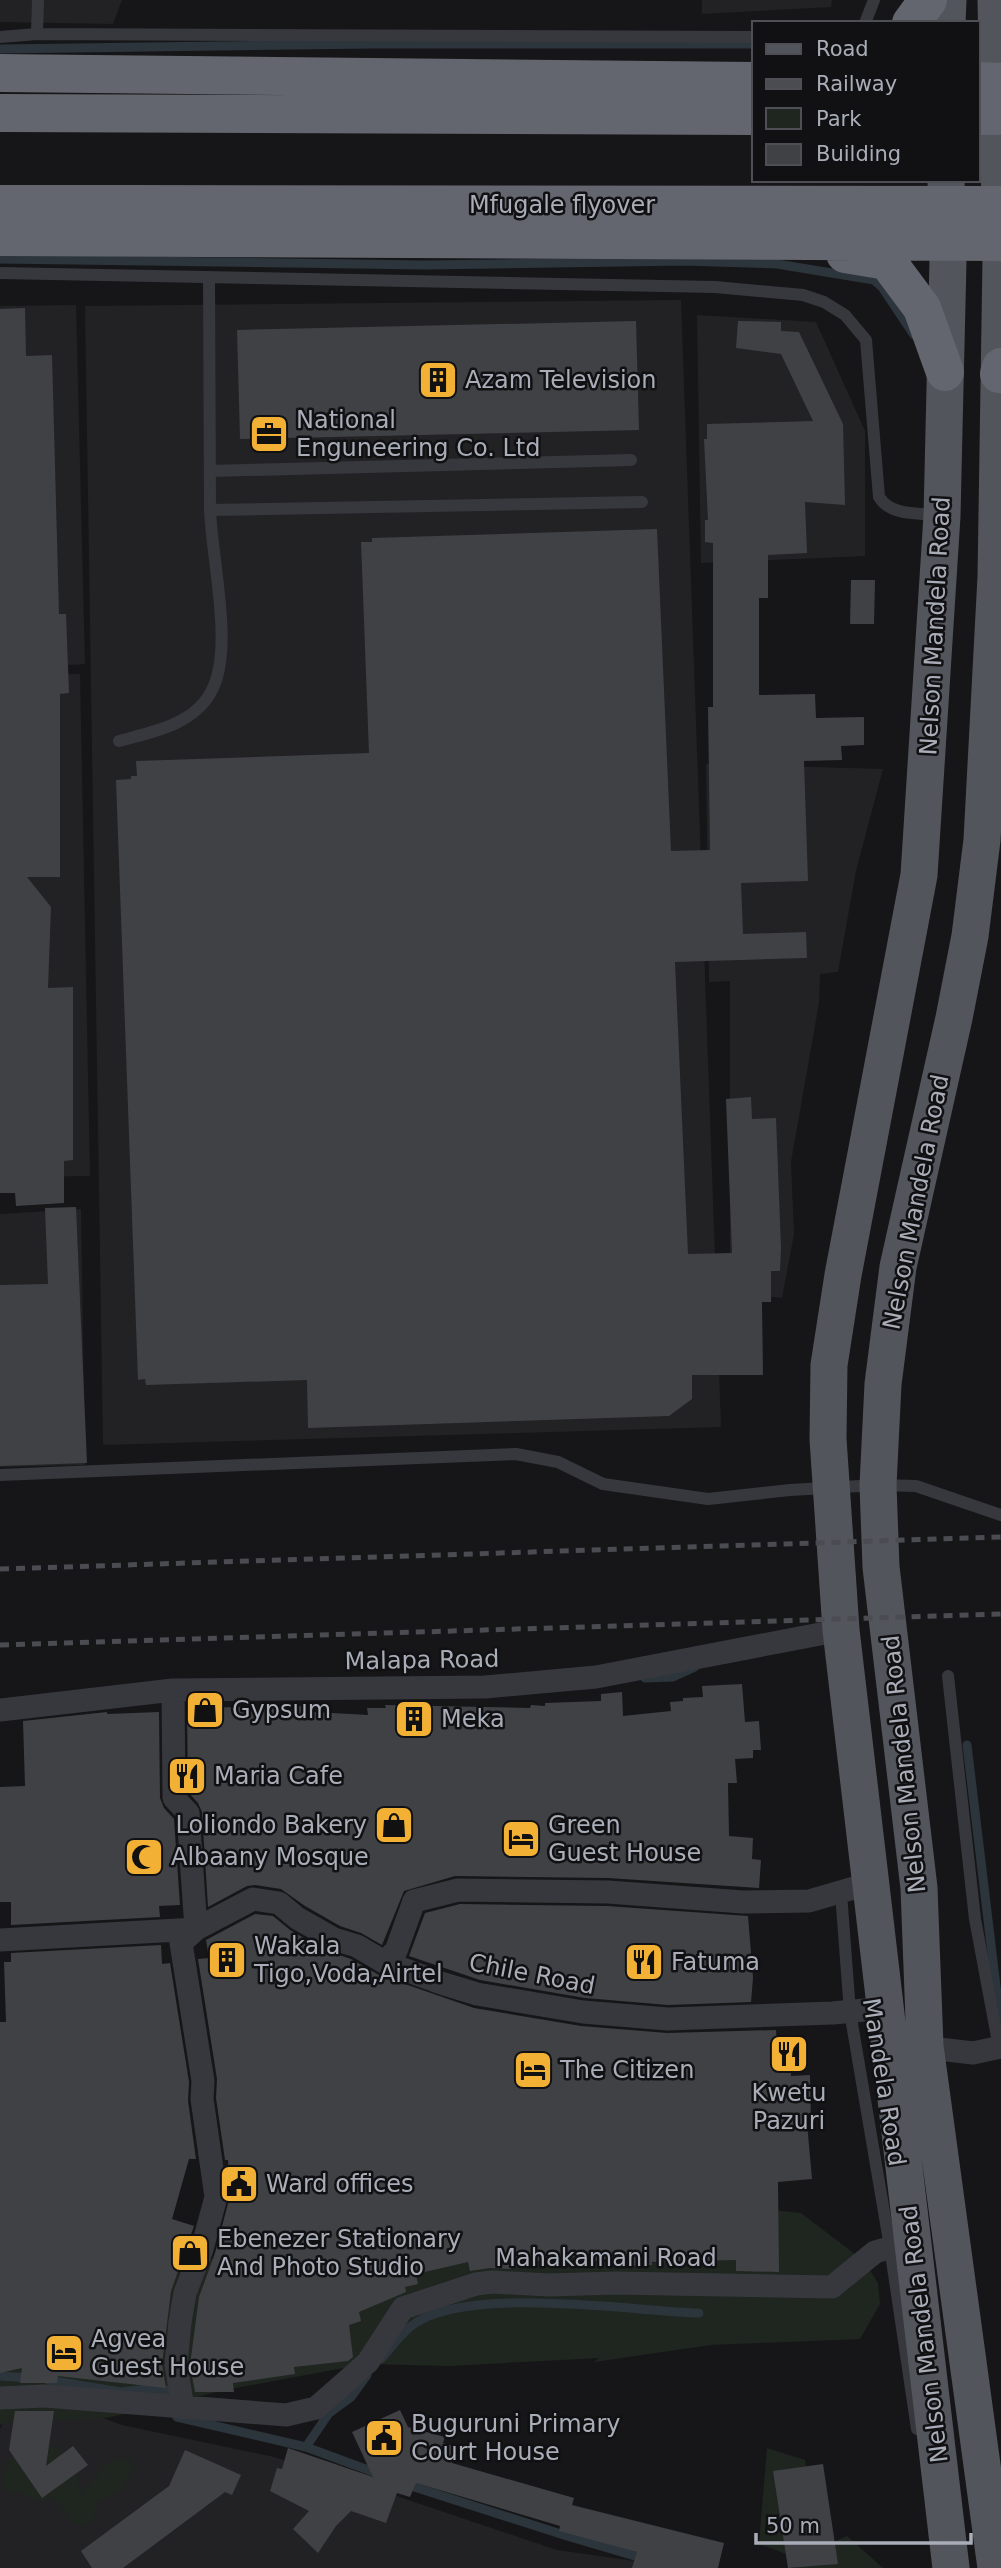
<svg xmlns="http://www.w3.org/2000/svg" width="1001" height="2568" viewBox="0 0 1001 2568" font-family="'DejaVu Sans',sans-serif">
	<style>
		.built { fill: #222225 }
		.green { fill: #1e261f }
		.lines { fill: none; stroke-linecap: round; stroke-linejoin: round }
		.stream { stroke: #2c353c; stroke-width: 9 }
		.building { fill: #404145 }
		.lane { stroke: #37383d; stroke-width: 12 }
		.street { stroke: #37383d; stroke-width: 23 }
		.primary { stroke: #53555c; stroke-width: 37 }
		.highway { stroke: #63666e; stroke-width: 38 }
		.rail { stroke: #4a4c52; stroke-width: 5; stroke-dasharray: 9 7; stroke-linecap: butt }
		.highway-bridge { stroke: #63666e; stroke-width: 38 }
		.labels { text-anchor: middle; stroke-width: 5; stroke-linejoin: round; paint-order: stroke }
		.street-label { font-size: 24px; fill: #a8adb8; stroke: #111113 }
		.poi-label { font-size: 24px; fill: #a8adb8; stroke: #111113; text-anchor: start }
	</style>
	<rect width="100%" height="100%" fill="#161618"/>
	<path class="built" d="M0,0h122l-9,24 -113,-2z
		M702,0h130l-1,7 -129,7z
		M681,300l40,1127 -618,18 -18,-1139z
		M76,305l9,359 -85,5v-363z
		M697,315l119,7 49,109v125l-164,7z
		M80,674l10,502 -90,1v-501z
		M706,764l177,5 -27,102 -18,101 -18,2 -1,29 -28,159 3,72 -12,64 -52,-6v-311l-21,1z
		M81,1209l4,256 -85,2v-253z
		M21,2388l101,37 152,32 98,29 30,12 155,52 92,13 18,5h-667v-139z"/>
	<path class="green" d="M765,2209l36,4 63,48 14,22 2,21 -20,35 -149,6 -117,17 5,-4 -150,8 -84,-2 -145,27 -60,16 -55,11 -96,4 -9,3v-141l98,-15 93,-6 71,-15 264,-7 73,21 54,1z
		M43,2444l17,4 7,20 11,11 3,14 12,-12 13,-18 21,-5 8,7c-9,24 -17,28 -39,37l1,12 -9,11 -12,-1 -26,-28 -6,6 -22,-9 -19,-2c-2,-30 12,-40 40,-47z
		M767,2448l38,12 14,88 28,-12 36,32h-86l-11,-14 -27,-10z"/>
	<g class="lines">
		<path class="stream" d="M0,49l373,-5h381
			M0,259l425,6 259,-4 93,3 97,16 8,7 32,48
			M645,1678l28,-1 22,-10
			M967,1745l34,283
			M381,2359c9,-10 18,-23 29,-32 51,-43 221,-16 289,-14
			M0,2376l31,2
			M48,2380l73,12 26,-3 33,2
			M177,2417l129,30 73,27
			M306,2447l23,-34 22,-16 16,-22
			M405,2484l162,52 78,23"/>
	</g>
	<path class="building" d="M25,308l1,48 26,-1 7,259h7l3,79 -9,1v183h-33l24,30 -3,81 25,-1v173l-9,1v42l-48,3 -1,-13h-15v-884z
		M636,321l3,109 -399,9 -3,-109z
		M738,321l43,1v9l18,1 44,92 2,81 -40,-3 2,51 -39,2v43h-9v97l56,-1 1,24 48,-1v28l-23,1 1,14 -38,1 4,120 -67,2 2,51 63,-2 1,26 -132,4 13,292 44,-1 -6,-154 25,-2 1,22 24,-1 5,130 -1,23h-9v31h-9l1,73h-71v24l-23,17 -361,12 -1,-48 -161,5 -1,-6 -7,1 -22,-600 15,-1v-3h6l-1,-15 233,-8 -8,-211h11v-4l285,-9 14,322 39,-1 -2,-143h5v-164l-8,-1v-22h3l-4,-81h3v-15l106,-3 -32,-67 -45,-6z
		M851,580h24l-1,44h-24z
		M76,1207l11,256 -87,3v-181l48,-1 -3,-76z
		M742,1684l3,38 14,-1 2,29h-8v8l-18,1 2,24h-9l1,53 24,2 -1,21 9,1 -2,28 -151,-10 -153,-2 -51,15 -22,54 -21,-12 -21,-7 -35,-20 -24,-17 -26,-4 -8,1 -39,21 -6,-95 -4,-9 -10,-11 -1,-84 117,-2v4l10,2 54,3 -1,-7h19l-1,-3 145,3 1,-3 14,1v-3l56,-2v-7l21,-2 1,24 48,-5 -1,-9 13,-1v-3l20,-1 -1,-11z
		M107,1712v2l52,-2 1,86 4,10 10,11 6,86 -21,1 1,11 -149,8v-23h-11v-115l25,-1 -2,-65z
		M460,1904l147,2 141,10 5,62 -2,24 -83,3 -83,-7 -105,-18 -71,-24 16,-43z
		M255,1914l18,2 17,14 37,21 24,8 28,16 95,33 107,18 86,7 109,-3 1,16h14v30l19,-1 1,48h-4l5,56 -34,3 1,90 -43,-1v-11l-84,2v3l-31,1v-10l-39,8 -2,-8 -31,5 -1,-3 -38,11 -20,-1 -20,3 -2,-9 -52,12 2,10 -13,3 1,5 -47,20 2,9 -12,4 4,32 -5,4 -54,6 1,7 -62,9 1,9h-39l-5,-27 9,-68 16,-44 15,-57 -2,-36h-3l-9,-62 1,-19 -19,-120 11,-1 -3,-18z
		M161,1945l1,19 8,-1 19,119 -1,19 8,58h-7l-17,60 22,7 -23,65 -9,73 4,24 -108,-12 -1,7h-37l2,-15 -22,5v-351h6l-2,-60h7v-9z
		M400,2410l8,17 37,10 -2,6 14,4 -5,16 122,35 -2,7 152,38 -6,25h-86l5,-16 -78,-21 1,-5 -144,-43 -6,14 -13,-4 -11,30 -35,-12 -15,15 -18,27 -25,-24 16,-18 -39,-20 7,-23 5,1 6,-21 85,29 -21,-45z
		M15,2411h39l-8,55 27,-20 15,19 -46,33 -33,-48z
		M185,2450l56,25 -9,20 -7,-3 -102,76h-31l-11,-17 88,-65z
		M823,2464l15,100 -50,4 -15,-97z"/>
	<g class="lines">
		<path class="lane" d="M865,23l9,-23
			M37,34l1,-34
			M0,37l37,-3 717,3
			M0,273l715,14 88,8 21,7 21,13 21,25 13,157c12,19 38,16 59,18
			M211,471l420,-11
			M210,510l432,-8
			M119,741c33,-9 74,-16 92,-49 24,-43 0,-134 -1,-184 -1,-76 0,-153 -1,-229
			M0,1475l516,-21 42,8 45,22 105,15 82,-9 88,-5 38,1 85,29
			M948,1676l27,243 25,134
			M841,1893l9,119 40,235 27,182"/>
		<path class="street" d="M173,1690l1,108 14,15 8,116
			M0,1710l173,-20 312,-3 111,-10 245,-47
			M0,1940l196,-11
			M384,1962l12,-11 18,-50 44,-11 150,2 135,10 66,-1 62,-18
			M914,2046l59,7 28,-6
			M0,2398l45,-2 241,19 30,-7 24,-21 28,-25 35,-54 73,-24 16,-2 57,3 66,-2 217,4 43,-35 38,-11
			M183,2408l-7,-43 4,-43 5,-29 17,-44 14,-52 -14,-98 1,-18 -22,-138 15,-14 57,-30 26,4 18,15 37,21 23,7 27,16 57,21 36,11 106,18 85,7 165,-6 53,-5"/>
		<path class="primary" d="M947,23l1,-23
			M946,180l2,80 -6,256 -23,359 -76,400 -14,90 -1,74 13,191 110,938
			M996,2568l-71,-522 -6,-158 -38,-321 -3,-82 5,-101 15,-117 56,-249 16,-82 12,-96 14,-263 5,-318 -5,-259"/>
		<path class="highway" d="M911,23l17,-23
			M0,73l754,8
			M978,81l23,1
			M0,113l754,3
			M0,204h123
			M0,237l1001,5
			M845,254l42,7 35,47 23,64
			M999,374l2,-7"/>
		<path class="rail" d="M0,1569l1001,-32
			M0,1645l1001,-31"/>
		<path class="highway-bridge" d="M978,116h23
			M123,204l878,1"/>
	</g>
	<defs>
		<g id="building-square" transform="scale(2.0125)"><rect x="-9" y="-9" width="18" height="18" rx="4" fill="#f2b134" stroke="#111113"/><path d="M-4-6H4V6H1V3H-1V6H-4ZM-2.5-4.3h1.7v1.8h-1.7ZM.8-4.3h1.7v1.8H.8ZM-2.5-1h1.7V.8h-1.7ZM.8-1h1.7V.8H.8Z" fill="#111"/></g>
		<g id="office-square" transform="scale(2.0125)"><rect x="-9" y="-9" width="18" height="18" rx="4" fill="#f2b134" stroke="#111113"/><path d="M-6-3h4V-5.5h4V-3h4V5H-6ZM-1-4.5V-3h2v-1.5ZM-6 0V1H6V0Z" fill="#111"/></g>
		<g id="shop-square" transform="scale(2.0125)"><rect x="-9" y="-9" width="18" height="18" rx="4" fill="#f2b134" stroke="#111113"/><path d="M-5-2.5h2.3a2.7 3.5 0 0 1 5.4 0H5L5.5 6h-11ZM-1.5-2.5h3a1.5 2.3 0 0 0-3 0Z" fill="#111"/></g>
		<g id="restaurant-square" transform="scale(2.0125)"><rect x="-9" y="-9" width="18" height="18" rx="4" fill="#f2b134" stroke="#111113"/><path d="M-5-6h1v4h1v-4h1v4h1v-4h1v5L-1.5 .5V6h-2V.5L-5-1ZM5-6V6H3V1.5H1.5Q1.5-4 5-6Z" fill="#111"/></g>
		<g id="hotel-square" transform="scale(2.0125)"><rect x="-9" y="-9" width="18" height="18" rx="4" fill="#f2b134" stroke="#111113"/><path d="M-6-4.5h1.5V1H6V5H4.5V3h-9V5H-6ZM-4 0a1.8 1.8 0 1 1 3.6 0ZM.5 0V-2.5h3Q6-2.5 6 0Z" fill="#111"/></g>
		<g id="mosque-square" transform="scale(2.0125)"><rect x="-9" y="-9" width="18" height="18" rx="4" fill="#f2b134" stroke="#111113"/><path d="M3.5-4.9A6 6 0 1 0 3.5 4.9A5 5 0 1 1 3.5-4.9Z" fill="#111"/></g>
		<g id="civic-square" transform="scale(2.0125)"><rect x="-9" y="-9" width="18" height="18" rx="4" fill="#f2b134" stroke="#111113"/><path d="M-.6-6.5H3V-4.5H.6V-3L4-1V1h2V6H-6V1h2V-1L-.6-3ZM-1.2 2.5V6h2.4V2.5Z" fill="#111"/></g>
	</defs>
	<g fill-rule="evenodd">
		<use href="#building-square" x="438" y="380"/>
		<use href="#office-square" x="269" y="434"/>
		<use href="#shop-square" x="205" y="1710"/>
		<use href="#building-square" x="414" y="1719"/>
		<use href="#restaurant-square" x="187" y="1776"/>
		<use href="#shop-square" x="394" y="1825"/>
		<use href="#hotel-square" x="521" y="1839"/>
		<use href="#mosque-square" x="144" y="1857"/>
		<use href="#building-square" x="227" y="1960"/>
		<use href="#restaurant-square" x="644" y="1962"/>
		<use href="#restaurant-square" x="789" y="2054"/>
		<use href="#hotel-square" x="533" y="2070"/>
		<use href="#civic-square" x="239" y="2184"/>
		<use href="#shop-square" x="190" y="2253"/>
		<use href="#hotel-square" x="64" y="2353"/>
		<use href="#civic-square" x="384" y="2438"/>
	</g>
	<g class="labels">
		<g class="street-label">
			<text x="562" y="213">Mfugale flyover</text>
			<text transform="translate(935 626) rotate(-87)" y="8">Nelson Mandela Road</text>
			<text transform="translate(916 1202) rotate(-79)" y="8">Nelson Mandela Road</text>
			<text transform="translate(422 1660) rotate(-1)" y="8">Malapa Road</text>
			<text transform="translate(904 1764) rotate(-96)" y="8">Nelson Mandela Road</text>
			<text transform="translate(532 1974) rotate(11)" y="8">Chile Road</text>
			<text transform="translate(884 2082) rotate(81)" y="8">Mandela Road</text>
			<text x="606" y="2266">Mahakamani Road</text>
			<text transform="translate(924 2334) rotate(-97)" y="8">Nelson Mandela Road</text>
		</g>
		<g class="poi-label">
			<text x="465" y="388">Azam Television</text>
			<text x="296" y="428">National<tspan x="296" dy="28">Enguneering Co. Ltd</tspan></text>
			<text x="232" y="1718">Gypsum</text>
			<text x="441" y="1727">Meka</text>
			<text x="214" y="1784">Maria Cafe</text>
			<text x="367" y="1833" text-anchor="end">Loliondo Bakery</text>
			<text x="548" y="1833">Green<tspan x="548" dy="28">Guest House</tspan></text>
			<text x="171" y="1865">Albaany Mosque</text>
			<text x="254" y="1954">Wakala<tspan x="254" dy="28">Tigo,Voda,Airtel</tspan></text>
			<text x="671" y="1970">Fatuma</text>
			<text x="560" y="2078">The Citizen</text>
			<text x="789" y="2101" text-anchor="middle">Kwetu<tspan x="789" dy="28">Pazuri</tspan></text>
			<text x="266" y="2192">Ward offices</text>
			<text x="217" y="2247">Ebenezer Stationary<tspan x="217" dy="28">And Photo Studio</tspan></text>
			<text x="91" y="2347">Agvea<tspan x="91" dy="28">Guest House</tspan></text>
			<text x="411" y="2432">Buguruni Primary<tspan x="411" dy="28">Court House</tspan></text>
		</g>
	</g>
	<rect x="752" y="21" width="228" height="161" fill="#111113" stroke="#4d4f55" stroke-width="2"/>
	<rect x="766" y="44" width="35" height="10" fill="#53555c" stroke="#4d4f55" stroke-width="2"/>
	<text x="816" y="56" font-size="21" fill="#a8adb8">Road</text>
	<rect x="766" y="79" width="35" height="10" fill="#4a4c52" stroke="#4d4f55" stroke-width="2"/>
	<text x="816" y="91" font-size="21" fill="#a8adb8">Railway</text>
	<rect x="766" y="108" width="35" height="21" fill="#1e261f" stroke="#4d4f55" stroke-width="2"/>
	<text x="816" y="126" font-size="21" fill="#a8adb8">Park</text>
	<rect x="766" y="144" width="35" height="21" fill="#404145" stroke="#4d4f55" stroke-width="2"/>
	<text x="816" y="161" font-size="21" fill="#a8adb8">Building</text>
	<path d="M756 2533v10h215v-10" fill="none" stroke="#a8adb8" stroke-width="3.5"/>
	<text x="766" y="2533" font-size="21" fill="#a8adb8" stroke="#111113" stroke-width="5" paint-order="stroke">50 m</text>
</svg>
